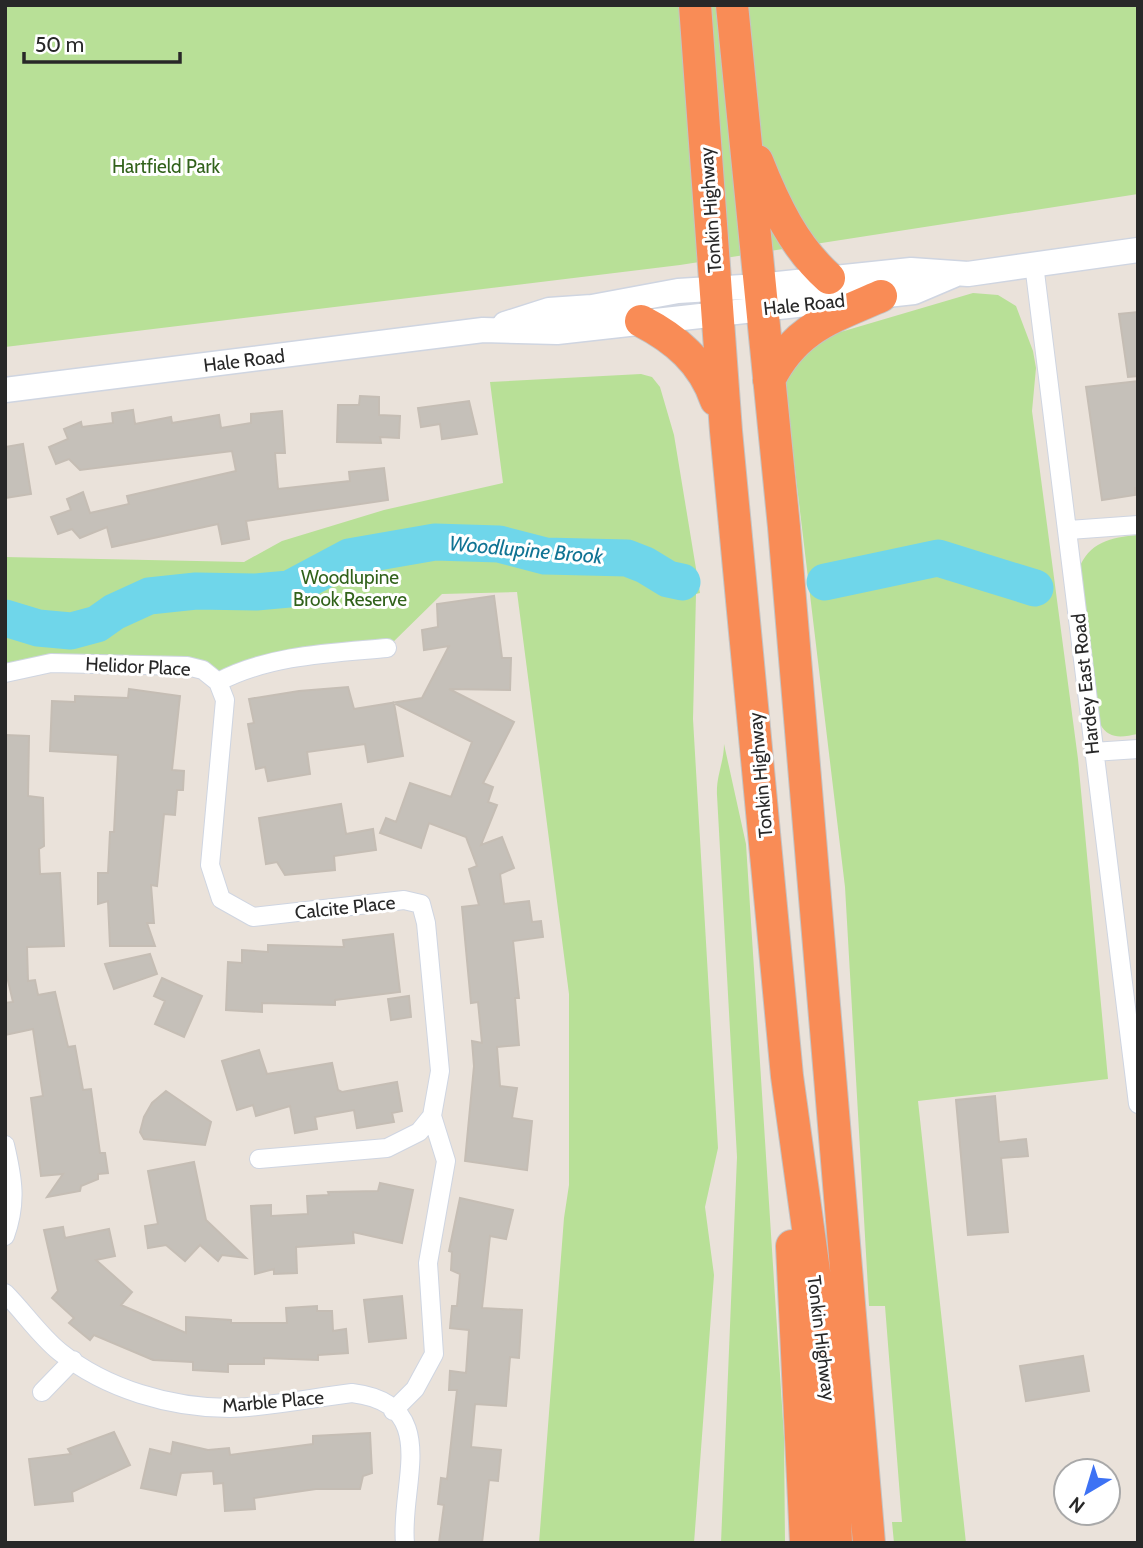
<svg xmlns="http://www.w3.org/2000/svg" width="1143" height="1548" viewBox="0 0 1143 1548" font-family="Cabin,sans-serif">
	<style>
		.green { fill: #b8e097 }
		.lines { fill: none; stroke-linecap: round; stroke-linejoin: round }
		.river { stroke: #6fd6ea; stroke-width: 37 }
		.building { fill: #c5c0b9; stroke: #c5bdb4; stroke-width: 2 }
		.street-casing { stroke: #cfd5e1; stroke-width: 20 }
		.secondary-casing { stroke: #cfd5e1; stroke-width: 27 }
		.highway-casing { stroke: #c3c3c3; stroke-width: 34 }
		.street { stroke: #fff; stroke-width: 18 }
		.secondary { stroke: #fff; stroke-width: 24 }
		.highway { stroke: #f98c56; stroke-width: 32 }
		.labels { text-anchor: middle; stroke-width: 6; stroke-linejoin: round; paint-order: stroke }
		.park-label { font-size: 19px; fill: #31621b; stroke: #fff }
		.street-label { font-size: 19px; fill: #282828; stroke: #fff }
		.water-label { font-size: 21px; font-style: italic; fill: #117494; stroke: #fff }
	</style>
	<rect width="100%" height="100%" fill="#eae2da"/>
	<path class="green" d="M5,5h1133v189l-458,71 -675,82z
		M973,293l25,2 18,11 17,45 3,17 -4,43 46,348 30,320 -190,22 48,442h-72l-2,-21h10l-17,-216h-16l-24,-419 -60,-501 5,-20 37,-30z
		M641,374l11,3 8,10 14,48 26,158 -4,1 -3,125 25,429 -13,59 9,68 -20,268h-155l25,-325 5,-33v-191l-52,-402 -75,2 -55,54 -141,19 -28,15 -15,-12h-198v-113l239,5 38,-21 102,-31 119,-27 -13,-101z
		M1138,535v199c-16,3 -29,6 -38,-10l-21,-155c9,-26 32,-32 59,-34z
		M724,744l22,100 38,593 1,106h-64l16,-386 -20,-362c-1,-19 7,-33 7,-51z"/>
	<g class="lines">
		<path class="river" d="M825,582l113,-24 97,30
			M5,618l33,10 33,3 26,-7 17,-12 35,-16 47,-5 60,1 33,-3 60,-32 86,-15 64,2 46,12 82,2 18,7 23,14 14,3"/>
	</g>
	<path class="building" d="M1138,312v64l-10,1 -9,-63z
		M1138,381v107h-3v7l-33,5 -16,-113z
		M360,396l19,1v18l21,1 -1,22 -19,-1 1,6 -44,-1 1,-37h21z
		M469,401l8,33 -35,5 -2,-15 -19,3 -3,-19z
		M133,410l2,14 36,-7 1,6 47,-8 2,13 30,-5v-9l31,-3 3,42h-10l3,36 72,-8 -1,-9 35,-4 4,32 -142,21 3,18 -27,5 -4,-20 -106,23 -5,-20 -27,11 -8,-9 -14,5 -7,-17 20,-7 -4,-11 16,-7 7,21 39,-9 -2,-8 109,-25 -4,-20 -152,19 -11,-11 -13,5 -7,-17 19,-8 -4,-10 17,-7 1,5 31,-4 -1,-10z
		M23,444l8,50 -26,4v-51z
		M494,596l8,62h9l-1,32 -61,-1 65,33 -31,61 10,4 -5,15 9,3 -16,40 21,-8 12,31 -14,6 4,30 25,-3 3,21 9,-1 2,16 -30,4 6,57h-4l4,47 -22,2 3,39 17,2 -5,30 20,3 -5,49 -62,-9 9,-95 -2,-25 10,2 -4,-41 -7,1 -9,-96 17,-2 -10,-36 8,-3 -11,-29 -37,-14 -8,25 -41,-15 6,-15 10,4 14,-39 41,14 21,-55 -78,-39 9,53 -35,6 -3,-18 -58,8 3,22 -42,7 -3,-14 -9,2 -8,-45 6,-1 -5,-24 50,-8 49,-4 6,22 68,-11 27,-52 -25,4 -2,-20 16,-3 -1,-23z
		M129,689l51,7 -8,74 12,1 -1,19h-6l-2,25 -11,-1 -7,72 -6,-1 3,38h-7l8,23h-45l-2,-45 -10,3v-31h10l2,-41h4l4,-77 -68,-4 2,-50 23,1v-6l53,2z
		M5,735l24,1 -1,60 15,2 1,48 -5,3 1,25 20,-1 4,73 -37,1 1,34 7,-1 3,15 17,-3 13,55 7,-1 8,44 8,-1 9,64h5l3,20 -10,1v5l-17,7 -1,5 -33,6 16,-23 -22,2 -10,-78 12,-2 -10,-67 -28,6v-32l8,-1 -8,-34z
		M341,804l5,30 27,-5 3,21 -42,6 1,14 -50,5 -8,-13 -11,2 -7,-46z
		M393,934l7,58 -65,8v5l-73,-2v9l-36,-2 2,-48 14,1v-13l26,2v-7l76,2 -1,-7z
		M150,954l7,20 -43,15 -9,-25z
		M162,978l40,18 -18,41 -29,-13 10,-23 -11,-5z
		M409,996l2,21 -20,3 -3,-21z
		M259,1050l8,24 65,-11 6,27 4,2 55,-10 5,29 -10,2 2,9 -37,6 -3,-18 -39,7 2,12 -22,4 -5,-27 -34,10 -3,-11 -16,5 -15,-49z
		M166,1091l45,31 -6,23 -61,-6 -4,-7 4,-15 8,-14z
		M995,1096l4,46 27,-3 2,17 -27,2 7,74 -40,3 -12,-135z
		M194,1162l12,58 40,38 -24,-3 -4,6 -18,-16 -15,16 -19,-16 -18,3 -3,-22 13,-2 -10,-53z
		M380,1183l33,7 -11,53 -49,-11 1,11 -58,4 1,26 -23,1v-5l-19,5 -4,-68 20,-1v11l37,-2 -1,-18 22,-1 -1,-3 50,-1z
		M460,1198l53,12 -7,29 -16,-3 -8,72 40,2 -3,48 -9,-1 -4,49 -31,-2 -4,43 30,3 -3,31 -9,-1 -7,63h-43l5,-38 -6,-1 3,-26 6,1 10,-89h-8l1,-19 16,2 3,-43 -19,-2 2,-22h5l3,-32 -9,-4 1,-18 -3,-1z
		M63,1227l2,11 44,-9 6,27 -19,4 36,32 -11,13 65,28v-16l45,3v3h56l-1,-15 31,-2v5h15l1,20 13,-2 2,24 -30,2v5l-54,-2v6h-36v8l-35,-2v-8l-40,-2 -59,-25 -4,5 -21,-17 5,-5 -22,-20 6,-7 -14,-61z
		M402,1296l4,42 -37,4 -5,-42z
		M1083,1356l6,35 -63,10 -6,-35z
		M114,1432l16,33 -58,27 1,9 -38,4 -6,-46 42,-5 -3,-5z
		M370,1433l2,40 -9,3 -3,13h-44l-62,9 1,11 -30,2 -2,-28 -9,1 -1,-13 -32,2 -5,22 -35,-7 9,-39 21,5 2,-12 35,8 21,-2 1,7 83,-11v-8z"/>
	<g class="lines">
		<g class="street-casing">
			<path id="street" d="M1034,264l104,840
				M1069,530l69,-5
				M5,673l46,-10 136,3 16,4 15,12c51,-27 113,-29 169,-34
				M218,682l7,18 -15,165 11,34 32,18 151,-17 17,4 5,19 14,148 -8,45 -13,16 -32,16 -128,11
				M1093,752l45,-3
				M5,1145c8,34 12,58 0,91
				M5,1293c19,19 34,42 55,59 46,37 111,56 170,56 40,-1 82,-10 122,-15 91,11 47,92 53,150
				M42,1392l31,-32
				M393,1411l22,-22 19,-35 -6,-91 18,-102 -14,-45"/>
		</g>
		<g class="secondary-casing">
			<path id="secondary" d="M505,324l44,-14 43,-3 86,-16 81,-5 152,-16 57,4 170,-24
				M5,390l478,-60 74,2 357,-40 40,-17"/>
		</g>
		<g class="highway-casing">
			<path id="highway" d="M695,5l31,426 61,645 43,311 6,156
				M732,5l52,522 85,1016
				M757,161c17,43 37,86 72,117
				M641,321c35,18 62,41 75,79
				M769,380c26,-52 62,-62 112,-84
				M792,1246l14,297"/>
		</g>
		<use href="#street" class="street"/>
		<use href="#secondary" class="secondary"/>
		<use href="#highway" class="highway"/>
	</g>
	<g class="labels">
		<g class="park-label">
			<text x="166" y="173">Hartfield Park</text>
			<text x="350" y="584">Woodlupine<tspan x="350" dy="22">Brook Reserve</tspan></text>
		</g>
		<g class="street-label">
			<text transform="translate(710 210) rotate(-94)" y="7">Tonkin Highway</text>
			<text transform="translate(804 304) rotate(-6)" y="7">Hale Road</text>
			<text transform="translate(244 360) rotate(-7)" y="7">Hale Road</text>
			<text transform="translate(138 666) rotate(3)" y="7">Helidor Place</text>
			<text transform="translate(1085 684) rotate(-96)" y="7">Hardey East Road</text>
			<text transform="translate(760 775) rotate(-95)" y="7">Tonkin Highway</text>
			<text transform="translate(345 907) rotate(-6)" y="7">Calcite Place</text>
			<text transform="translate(822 1338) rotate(83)" y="7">Tonkin Highway</text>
			<text transform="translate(273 1401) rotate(-5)" y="7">Marble Place</text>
		</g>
		<g class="water-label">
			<text transform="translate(526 550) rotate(5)" y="7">Woodlupine Brook</text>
		</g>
	</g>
	<rect width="1143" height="1548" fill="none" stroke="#282828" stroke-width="14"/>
	<g transform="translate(1087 1492) rotate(218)"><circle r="33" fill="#ffffff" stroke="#a9a9a9" stroke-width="2"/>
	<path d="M0-5L12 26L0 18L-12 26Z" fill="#3d72f4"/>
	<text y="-10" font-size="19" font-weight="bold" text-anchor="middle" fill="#282828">N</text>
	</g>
	<path d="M24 52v10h156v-10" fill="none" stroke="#282828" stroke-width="3.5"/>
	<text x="35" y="52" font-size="21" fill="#282828" stroke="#ffffff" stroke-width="5" paint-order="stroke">50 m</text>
</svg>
